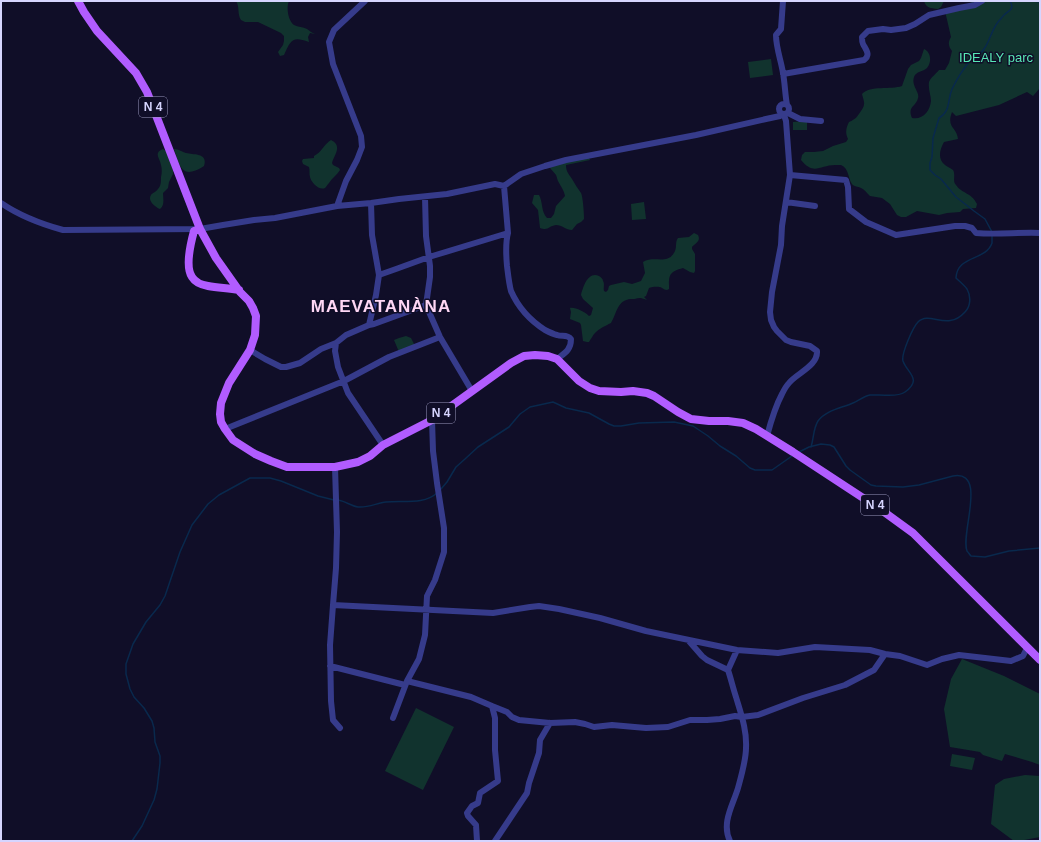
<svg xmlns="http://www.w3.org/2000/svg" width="1041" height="842" viewBox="0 0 1041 842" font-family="Arial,sans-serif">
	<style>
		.green { fill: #11332e }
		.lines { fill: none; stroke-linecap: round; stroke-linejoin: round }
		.stream { stroke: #09294d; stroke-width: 1.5 }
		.minor { stroke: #363b8b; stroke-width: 6 }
		.major { stroke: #b15cff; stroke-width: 8 }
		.labels { text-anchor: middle; stroke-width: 3; stroke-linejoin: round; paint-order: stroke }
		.shield { fill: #100e28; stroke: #9b99be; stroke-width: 1 }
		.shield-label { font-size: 12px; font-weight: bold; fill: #d6d5ff }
		.park-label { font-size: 13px; fill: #58e8b5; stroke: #100e28 }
		.district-label { font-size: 17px; font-weight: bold; letter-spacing: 1px; fill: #ffd7f5; stroke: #100e28 }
	</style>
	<rect width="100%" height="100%" fill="#100e28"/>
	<path class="green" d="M236,1h53c-3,6 -1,20 5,24 4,2 9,2 13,4 3,2 5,4 8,5l-5,-1 -2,4 1,5c-17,-6 -18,-2 -25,13l-4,1 -2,-4 5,-7 1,-4v-5l-3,-3 -23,-11h-13l-4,-2c-4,-6 -1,-13 -5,-19z
		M924,1h20l-3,6 -3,2c-8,-1 -12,-1 -14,-8z
		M974,1h66v87l-7,8 -6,-4 -28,13 -43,11 -4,-4c-6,16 5,15 6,27l-14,3c-4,7 -7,17 1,23 2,2 6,3 8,5 3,5 -1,11 3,15 6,9 15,7 21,19l-1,4 -13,1 -3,3 -13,1 -8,2 -22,-4 -11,6h-5l-4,-2 -7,-11 -8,-6 -12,-2c-3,-3 -6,-7 -9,-8 -3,-2 -7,-1 -9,-4 -4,-5 -3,-16 -11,-19 0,0 -6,0 -6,0 -15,0 -21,11 -34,-5l1,-5 3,-3h9l9,-1 10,-5 13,-4 2,-3c-3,-6 -2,-11 1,-17 7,-3 8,-5 12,-11 5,-7 3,-9 1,-17 8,-9 29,-4 40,-8l6,-17 3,-4 8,-4 2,-3 3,-9c7,3 8,13 3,19 -4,4 -11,3 -13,9 -3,9 6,15 4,21 -2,9 -11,8 -6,20 11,2 18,-7 19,-17 0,-6 -3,-11 -2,-19 2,-5 7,-8 10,-12h6l4,-7 3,-12c-4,-5 -4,-9 -1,-14l-6,-26 16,-4z
		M771,59l2,16 -23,3 -2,-16z
		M807,121v9h-14v-8z
		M331,140c12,6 3,15 1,23l1,2 6,3 1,2c-3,5 -8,8 -11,13 -1,1 -3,4 -4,5 -6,3 -14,-6 -15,-11 -1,-3 0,-7 -1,-10l-6,-3 -1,-3 1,-2 11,-1v-2c8,-4 10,-12 17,-16z
		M163,149l3,2 7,19v4l-4,8 -1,6 -5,5c0,5 2,12 -3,16 -4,-2 -13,-8 -9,-14 1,-2 5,-3 7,-6 3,-3 3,-7 3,-12 1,-4 1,-8 0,-12 -1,-7 -8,-12 2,-16z
		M174,149c5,0 8,3 12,4 9,2 22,0 18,13 -22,14 -24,1 -30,-17z
		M588,156l2,4 -24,5c0,7 3,9 6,14 3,5 6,10 9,14 2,4 3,21 3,26l-3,3 -4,2 -5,6c-6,0 -10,-5 -16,-5 -8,1 -7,6 -16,3l-2,-18 -6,-7 2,-8h5c4,7 2,17 8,23h4l3,-4 2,-8 9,-10c-1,-6 -4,-9 -7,-15 -1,-2 -1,-4 -2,-6 -3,-4 -6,-6 -8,-11z
		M644,202l2,17 -14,1 -1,-16z
		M694,233l4,2c3,6 -2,8 -6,12v2l3,5v17l-1,2 -4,-1 -7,-4c-15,4 -14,8 -14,21l-2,1c-2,0 -3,-1 -5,-2 -3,-2 -10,-1 -13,0l-3,8 -2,1 3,3c-10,-4 -7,-1 -16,-1 -14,1 -14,14 -20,24 -6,3 -11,5 -16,10 -2,2 -4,6 -6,9h-2l-4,-1 -2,-16 -1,-2 -10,-4 1,-7 -1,-4c5,-1 15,4 19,8l2,-1 2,-7 -10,-9 -2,-4c2,-8 7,-24 18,-19 2,1 4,3 4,5 2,3 0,7 1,10l2,1 2,-2 1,-4 2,-1 13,-3 8,2 9,-3 4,-8 -2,-11c12,-7 25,4 32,-11 2,-5 0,-9 3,-13l11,-1z
		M406,336l5,2 4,8 -16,6 -5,-12 5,-2z
		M962,659l42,17 36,18v71l-8,-3 -27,-8 -3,7 -19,-6 -3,-3 -30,-5 -6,-38 7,-30z
		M416,708l38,19 -31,63 -38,-19z
		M952,754l23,4 -3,12 -22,-4z
		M1025,775l15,1v61l-21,4h-5l-23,-17 4,-39 9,-6z"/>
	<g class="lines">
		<path class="stream" d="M1034,1l6,1
			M992,232l-7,-13 -11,-8 -18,-14 -15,-18 -6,-4 -5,-5v-7l2,-6 1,-19 6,-20c12,-7 8,-17 13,-29 5,-10 11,-20 18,-28 5,-4 11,-7 14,-12 6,-8 7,-18 14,-27 2,-2 4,-5 6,-7 5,-5 11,-5 6,-14
			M811,447c3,-9 2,-18 7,-26 8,-11 24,-13 35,-18 5,-2 11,-7 17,-8 2,0 6,0 9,0 8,0 19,2 26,-3 18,-13 2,-19 -2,-31 -2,-7 10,-34 15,-39 12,-12 29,10 47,-10 6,-6 6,-16 2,-23 -3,-4 -8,-8 -11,-11 1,-23 30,-17 36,-35 0,-2 0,-5 0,-7
			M799,452l10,-5 12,-3 9,1 4,2 12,19 4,4 21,15 5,1 27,1 16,-2 34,-9c35,-6 7,58 14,75 1,1 3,4 4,5l14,1 24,-6 31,-3
			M441,489l6,-7 9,-15 9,-8 13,-12 31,-20 11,-13 10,-7 23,-5 13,6 23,5 20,11 5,2h7l18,-3 35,-1 19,4 15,10 12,10 16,10 14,12 5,2h17l20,-14
			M338,500c7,1 13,6 20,7 10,1 19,-4 28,-5 16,-2 38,3 51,-9
			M132,841l10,-15 12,-26 3,-11 3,-26v-7l-5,-14 -1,-14 -2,-7 -8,-13 -10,-11 -4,-8 -4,-15v-10l7,-20 13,-22 14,-17 5,-9 15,-44 12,-27 16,-21 11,-9 31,-17h20l11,3 37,15 16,4"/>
		<path class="minor" d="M783,1l-2,28 -5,6c0,13 5,25 7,38 2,11 2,21 4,32
			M783,74l81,-14c7,-5 2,-10 -1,-16 -1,-2 -1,-4 -1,-7l6,-6 15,-2 8,1 15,-2 9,-4 14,-9 30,-7 16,-3 7,-4
			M779 109a5 5 0 1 1 10 0a5 5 0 1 1-10 0Z
			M788,113l12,6 21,2
			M790,175l56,5 2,7 1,22 17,13 30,13 59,-9h10l7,2 4,5c21,2 43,-1 64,0
			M786,202l29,4
			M1,203c19,13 40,21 62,27l137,-1 23,-4 31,-5 21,-2 62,-12 34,-3 28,-4 48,-5 48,-10 9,2 17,-12 24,-8 21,-6 130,-25 70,-16 14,-3 3,-2
			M337,206l9,-25 11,-21 5,-13 -1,-11 -28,-72 -4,-22 5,-12 31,-29
			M508,233c-3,11 -2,22 -1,33 1,8 2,18 4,25 7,16 20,30 34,39 4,2 8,4 12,5 5,2 10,-1 14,4 0,11 -6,14 -14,20
			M379,275l17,-6 33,-12 79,-24 -4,-47
			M426,305l14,32 32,54
			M369,325l7,-30 3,-20 -7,-40 -1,-32
			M336,343l-1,8 3,16 10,26 35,52
			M250,350l15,9 16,8h5l14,-4 21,-14 15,-6 10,-8 23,-10 5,-1 52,-19 4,-28v-11l-4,-30 -1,-39
			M225,429l119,-48 45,-24 51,-20
			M767,436c4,-15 8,-29 15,-42 2,-4 4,-8 7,-11 8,-10 29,-17 28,-32l-7,-5 -19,-4 -5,-2 -9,-9 -3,-4 -3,-7 -1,-8 2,-20 9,-47 1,-19 8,-51 -4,-54 -2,-6
			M335,467l2,65 -1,36 -3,37 160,8 37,-6 9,-1 20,3 41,9 46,13 91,19 41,3 37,-6 55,3 15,4 15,2 27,9 15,-6 17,-4 52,6 12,-5 4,-8
			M333,605l-3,40 1,56 2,19 7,8
			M688,640l14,16 5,4 21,10c3,9 5,18 8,27 5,17 11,33 10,51 0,12 -5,29 -8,40 -5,17 -17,35 -8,53
			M330,666l75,19
			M728,670l9,-20
			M407,681l64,16 21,9 3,12v32l3,31 -18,12 -2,10 -6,3 -5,7 1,3 8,9 1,16
			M492,706l15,6 5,5 7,3 31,3 25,-1 10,2 9,3 18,-2 34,3 22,-1 22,-7h17l13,-1 15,-3 7,1 16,-2 45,-17 42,-13 29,-15 11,-16
			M393,718l14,-37 12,-22 6,-24 2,-39 8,-16 9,-28v-24l-7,-45 -4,-32 -1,-31
			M495,841l32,-48 2,-10 10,-30 1,-13 10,-17"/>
		<path class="major" d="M78,1l6,11 13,19 39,42 11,19 53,137 16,29 24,34 9,9 4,7 3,8 -1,19 -5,15 -21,33 -8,20 -1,11 1,8 4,7 8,11 22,14 16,7 16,6h48l23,-5 12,-6 13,-11 49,-25 79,-57 13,-7 11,-1 13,1 9,3 22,22 11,7 9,3 22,1 12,-1 14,2 7,3 24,16 13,7 18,2h19l15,2 13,6 37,23 87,57 33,24 127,127
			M200,229l-6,2c-3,11 -9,36 -2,46 3,5 10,8 16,9 10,2 20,2 31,4"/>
	</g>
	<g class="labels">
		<g class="shield">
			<rect x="139" y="97" width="28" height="20" rx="3"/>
			<rect x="427" y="403" width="28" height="20" rx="3"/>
			<rect x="861" y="495" width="28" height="20" rx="3"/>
		</g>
		<g class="shield-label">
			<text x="153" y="111">N 4</text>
			<text x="441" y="417">N 4</text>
			<text x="875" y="509">N 4</text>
		</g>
		<g class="park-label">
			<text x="996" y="62">IDEALY parc</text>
		</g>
		<g class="district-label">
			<text x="381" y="312">MAEVATANÀNA</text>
		</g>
	</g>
	<rect width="1041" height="842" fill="none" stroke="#d6d5ff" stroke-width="4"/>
</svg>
